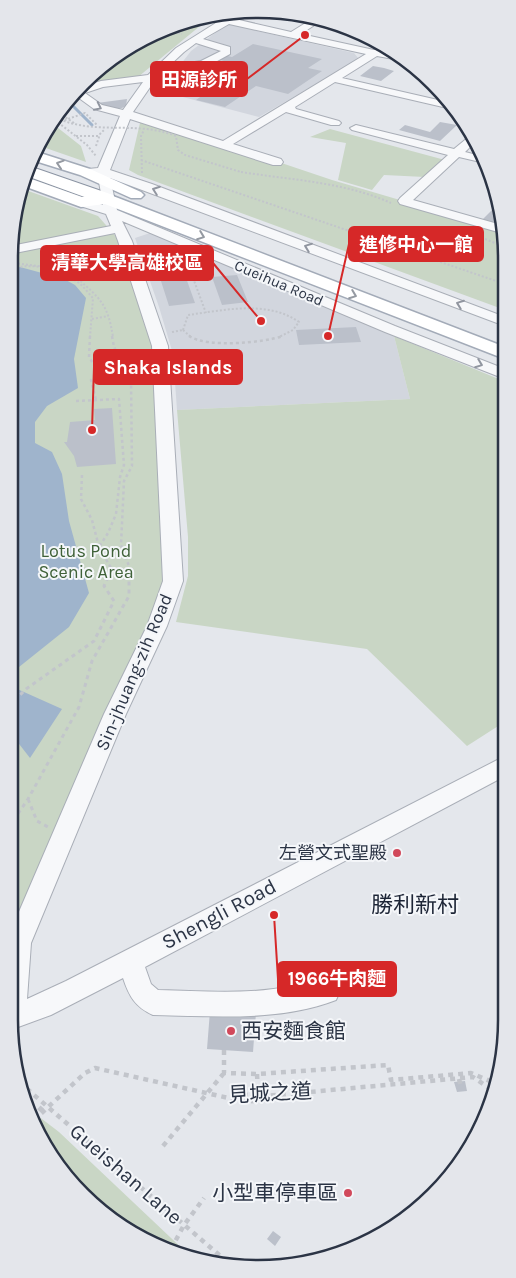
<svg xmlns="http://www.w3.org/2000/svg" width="516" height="1278" viewBox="0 0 516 1278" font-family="Karla,'Noto Sans TC',sans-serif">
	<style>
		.built { fill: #d2d6de }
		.green { fill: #c9d6c5 }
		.water { fill: #9fb4cc }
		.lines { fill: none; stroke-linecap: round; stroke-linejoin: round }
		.stream { stroke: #9fb4cc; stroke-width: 3 }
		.building { fill: #bbc0ca }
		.minor-casing { stroke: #a9aeb7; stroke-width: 2 }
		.major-casing { stroke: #a3abb8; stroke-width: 3 }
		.highway-casing { stroke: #8b94a3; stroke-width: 2 }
		.path-far3 { stroke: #c2c5cb; stroke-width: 2; stroke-dasharray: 2 2; stroke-linecap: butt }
		.path-far2 { stroke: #c2c5cb; stroke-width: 2.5; stroke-dasharray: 3 3; stroke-linecap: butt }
		.path-far1 { stroke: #c2c5cb; stroke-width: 3; stroke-dasharray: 4 4; stroke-linecap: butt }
		.path { stroke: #c2c5cb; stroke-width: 4.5; stroke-dasharray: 5 5; stroke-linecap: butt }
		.minor { fill: #f7f8fa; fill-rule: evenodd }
		.major { fill: #fff; fill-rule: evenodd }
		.highway { fill: #fff; fill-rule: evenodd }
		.path-bridge-far1 { stroke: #c2c5cb; stroke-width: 2; stroke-dasharray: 2 2; stroke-linecap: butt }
		.path-bridge { stroke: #c2c5cb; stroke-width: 4.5; stroke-dasharray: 5 5; stroke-linecap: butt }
		.oneway { stroke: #9196a0 }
		.oneway2 { stroke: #959aa2 }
		.poi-dot { fill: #d1495b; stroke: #f4f6f9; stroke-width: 2 }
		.labels { text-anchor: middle; stroke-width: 4; stroke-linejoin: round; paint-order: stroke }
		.far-street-label { font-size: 15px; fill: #2b3445; stroke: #f4f6f9 }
		.park-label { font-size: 18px; fill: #3f6138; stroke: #f4f6f9 }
		.street-label { font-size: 18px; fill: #2b3445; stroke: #f4f6f9 }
		.poi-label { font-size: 18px; fill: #2b3445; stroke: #f4f6f9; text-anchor: end }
		.near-street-label { font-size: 21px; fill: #2b3445; stroke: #f4f6f9 }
		.near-poi-label { font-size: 21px; fill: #2b3445; stroke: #f4f6f9; text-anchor: start }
		.near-neighbourhood-label { font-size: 22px; fill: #1d2536; stroke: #f4f6f9 }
		.rim { fill: none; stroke: #2b3445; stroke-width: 2.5 }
		.leader { fill: none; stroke: #d62828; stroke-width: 2 }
		.callout-dot { fill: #d62828; stroke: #f4f6f9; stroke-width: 2 }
		.callout { fill: #d62828; stroke: #d62828; stroke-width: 2 }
		.callout-label { font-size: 19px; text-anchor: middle; font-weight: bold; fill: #fff }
	</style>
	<rect width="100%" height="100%" fill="#e4e7ec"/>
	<path class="built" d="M227,24l127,29 5,6 -100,58 -99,-26 31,-40z
		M150,233l244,103 16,63 -233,11 -4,-56 -14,-47 -24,-69z"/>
	<path class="green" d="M192,23l8,3 -62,51 -35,4 -23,5 68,-51z
		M145,117l187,63 173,51v79l-367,-135 -9,-5 11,-47z
		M53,124l28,22 5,16 -46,-16z
		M330,129l115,31 -20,17 -41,-2 -12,15 -34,-10 8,-37 -36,-6z
		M20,188l78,28 21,24 33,96 12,220 -2,31 -13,36 -140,311v-676z
		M394,336l112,46v339l-39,25 -100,-97 -191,-27 12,-46v-39l-11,-127 233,-11z
		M25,1106l34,26 130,123 -55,-19 -64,-52z"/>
	<path class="water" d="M20,267l44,12 11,6 11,13 -12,61 4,29 -31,18 -12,16v21l17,9 10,22 7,47 20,72 -20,34 -60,48v-404z
		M15,688l47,21 -32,49 -21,-27v-36z"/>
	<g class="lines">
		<path class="stream" d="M67,100l25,25"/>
	</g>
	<path class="building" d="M253,44l69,15 -14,9 14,3 -34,23 -32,-8 -31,21 -29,-7 7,-5 -21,-5 5,-3 -5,-1 5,-3 -6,-2 15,-8 5,1 23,-13 -16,-4 7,-4 17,4z
		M373,66l11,2 10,3 -13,10 -21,-5z
		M127,99l-1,7 -4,2 -9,1 -16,-6z
		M440,122l17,3 -17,16 -41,-11 6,-5 25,7z
		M499,203l6,25 -25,-6z
		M185,275l10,28 -26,3 -9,-28z
		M237,275l11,27 -26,3 -10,-28z
		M356,327l5,15 -62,3 -3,-15z
		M112,408l4,56 -39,3 -3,-11 -10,-14h3l3,-20 25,-2 -1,-11z
		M210,1011l46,2 -3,39 -46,-3z
		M465,1081l2,10 -10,1 -3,-10z
		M273,1231l8,6 -6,9 -8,-7z"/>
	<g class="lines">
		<g class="minor-casing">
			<path id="minor" d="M241,9l7,1 -13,9 56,13 21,-13 10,1 -21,14 73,16 10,-2v4l18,4 8,6 -33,-6 -35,22 109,25 5,7 -121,-28 -40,25 1,2 43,12 2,2 -2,2h-8l-45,-13 -53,32 48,15 2,3 -2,3h-8l-143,-46 -20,51 42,14 353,133v9l-395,-148 7,32 278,116 110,43v10l-120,-47 -263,-111 10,20 36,105 15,235 -16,45 -41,88 -95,229 -4,56 39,-18 441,-226v20l-362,192 6,17 7,6c44,1 90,5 134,-4 14,-3 30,-9 44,-4l4,9 -4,9c-57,22 -123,16 -183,15 -18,-8 -24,-19 -30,-37l-72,37 -41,15 -1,-10v-85l95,-221 43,-88 16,-45 -11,-235 -34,-105 -3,-8 -105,21 1,-8 100,-20 -5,-12 -29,-9 -2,-3 6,-4 22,7 -5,-29 -10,-1 -2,-3 2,-3 10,-1 22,-52 -26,-7 -22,-16 6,-5 23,-7 47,-6 28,-27 43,-27 -3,-2 2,-2h8zM229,24l137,30 -143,87 -90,-29 22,-32 7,-6 46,-8 22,-12v-7l-27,-8zM196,43l25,8 -20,10 -32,5 15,-14zM143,82l-20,28 -21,-5 -17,-12 18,-6z
				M328,21l15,3 -4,2z
				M356,125l98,24 17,-14 4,7 -10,10 20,5 4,7 -30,-7 -46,43 92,26v8l-105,-30 -2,-3 2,-3 48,-43 -96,-25 -2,-2z"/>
		</g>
		<g class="major-casing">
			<path id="major" d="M37,152l53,17 51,23 3,3 -3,3h-10l-51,-23 -48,-15z
				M23,176l59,21 25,-3 6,2 392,151v12l-400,-155 -24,3 -60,-22z"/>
		</g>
		<g class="highway-casing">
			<path id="highway" d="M29,166l84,29 3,4 -3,4 -6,1 -6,-1 -77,-28z"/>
		</g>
		<path class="path-far3" d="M166,30l16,4
			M58,115l7,5 20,-7 12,12
			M55,120l32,25 9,11
			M76,136h23
			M96,146l4,-12 4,-4
			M141,160l364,124
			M241,172c51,8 103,10 150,31
			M142,173l-1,-37 3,-6
			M485,239l20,8
			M186,259l20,54
			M146,261l42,-2
			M14,263l33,4 18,-9 24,8 -12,12c24,21 31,27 36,59
			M9,270c21,-9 48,-1 67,11 7,4 12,12 17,17l-3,39
			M62,274l37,-29
			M92,319l16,-3
			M183,330l8,7
			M183,330l5,-15c36,-5 80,-15 111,7l-6,8 -14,7
			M172,332l11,-2"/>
		<path class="path-far2" d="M90,336l-1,21 9,14 -7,9 5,20
			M112,336l2,11 17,31 1,88 -8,15 -3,64 8,21v12
			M189,336c18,12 73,7 94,0
			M76,401l43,-2 5,66 -4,12 -4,37 -8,19 -9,14
			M82,475l-1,24 11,21 7,27 12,21 -4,10"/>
		<path class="path-far1" d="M9,706l17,-17 68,-48 20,-40 -10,-15 4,-9
			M28,799l9,22 11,6
			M9,827l19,-28 51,-92 13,-46 37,-65v-19"/>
		<path class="path" d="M224,1050v23l33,1 131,-9 3,15 80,-7 26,11
			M257,1074l1,20 -15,1v7l31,-3 -1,-5
			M459,1079l2,8
			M19,1082l214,185
			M32,1118l13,-14
			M163,1146l61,-73
			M171,1249l13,-24 20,-27"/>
		<use href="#minor" class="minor"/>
		<use href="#major" class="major"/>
		<use href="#highway" class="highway"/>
		<path class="path-bridge-far1" d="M59,113l15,10
			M56,118c42,18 79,2 120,18l2,14 7,5 56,17"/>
		<path class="path-bridge" d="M34,1120l51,-47 10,-5 138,31 240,-22 22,15"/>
	</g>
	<defs><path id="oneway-chevron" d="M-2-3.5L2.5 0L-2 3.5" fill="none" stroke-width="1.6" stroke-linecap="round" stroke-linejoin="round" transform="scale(1.25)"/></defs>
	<g class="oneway">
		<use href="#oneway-chevron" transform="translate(98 107) rotate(26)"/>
		<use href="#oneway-chevron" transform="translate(156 190) rotate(-160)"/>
		<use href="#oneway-chevron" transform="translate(308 247) rotate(-159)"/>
		<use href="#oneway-chevron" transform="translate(460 304) rotate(-159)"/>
		<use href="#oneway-chevron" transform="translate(479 364) rotate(21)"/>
	</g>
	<g class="oneway2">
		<use href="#oneway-chevron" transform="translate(60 164) rotate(-162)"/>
		<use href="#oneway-chevron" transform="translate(201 236) rotate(21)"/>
		<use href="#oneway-chevron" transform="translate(353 295) rotate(21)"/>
	</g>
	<g class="poi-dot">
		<circle cx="397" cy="853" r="5"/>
		<circle cx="231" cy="1031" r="5"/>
		<circle cx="348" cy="1193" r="5"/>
	</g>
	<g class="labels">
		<g class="far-street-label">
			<text transform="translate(279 283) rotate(23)" y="5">Cueihua Road</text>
		</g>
		<g class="park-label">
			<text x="86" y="557">Lotus Pond<tspan x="86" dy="21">Scenic Area</tspan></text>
		</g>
		<g class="street-label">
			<text transform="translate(134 672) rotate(-67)" y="6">Sin-jhuang-zih Road</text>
		</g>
		<g class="poi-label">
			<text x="387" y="859">左營文式聖殿</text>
		</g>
		<g class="near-street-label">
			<text transform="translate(219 914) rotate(-28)" y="7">Shengli Road</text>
			<text transform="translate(270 1093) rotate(-3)" y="7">見城之道</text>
			<text transform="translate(126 1174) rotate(41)" y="7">Gueishan Lane</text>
		</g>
		<g class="near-poi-label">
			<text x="241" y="1038">西安麵食館</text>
			<text x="338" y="1200" text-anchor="end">小型車停車區</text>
		</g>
		<g class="near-neighbourhood-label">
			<text x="415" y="912">勝利新村</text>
		</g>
	</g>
	<path d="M0 0H516V1278H0ZM258 18H258A240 240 0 0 1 498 258V1020A240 240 0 0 1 258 1260H258A240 240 0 0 1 18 1020V258A240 240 0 0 1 258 18Z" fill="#e4e6eb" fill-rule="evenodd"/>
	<path class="rim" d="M258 18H258A240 240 0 0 1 498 258V1020A240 240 0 0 1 258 1260H258A240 240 0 0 1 18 1020V258A240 240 0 0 1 258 18Z"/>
	<path class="leader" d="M305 35L247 79M328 336L349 244M261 321L213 263M92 430L94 367M274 915L278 979"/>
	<g class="callout-dot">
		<circle cx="305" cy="35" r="5"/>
		<circle cx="328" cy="336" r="5"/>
		<circle cx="261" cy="321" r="5"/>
		<circle cx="92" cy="430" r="5"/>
		<circle cx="274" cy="915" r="5"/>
	</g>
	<g class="callout">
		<rect x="151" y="62" width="96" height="34" rx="5"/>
		<rect x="349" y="227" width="134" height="34" rx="5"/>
		<rect x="41" y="246" width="172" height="34" rx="5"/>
		<rect x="94" y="350" width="148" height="34" rx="5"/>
		<rect x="278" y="962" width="118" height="34" rx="5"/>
	</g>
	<g class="callout-label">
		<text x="199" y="86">田源診所</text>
		<text x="416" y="251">進修中心一館</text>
		<text x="127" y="269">清華大學高雄校區</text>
		<text x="168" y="374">Shaka Islands</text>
		<text x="337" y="985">1966牛肉麵</text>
	</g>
</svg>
